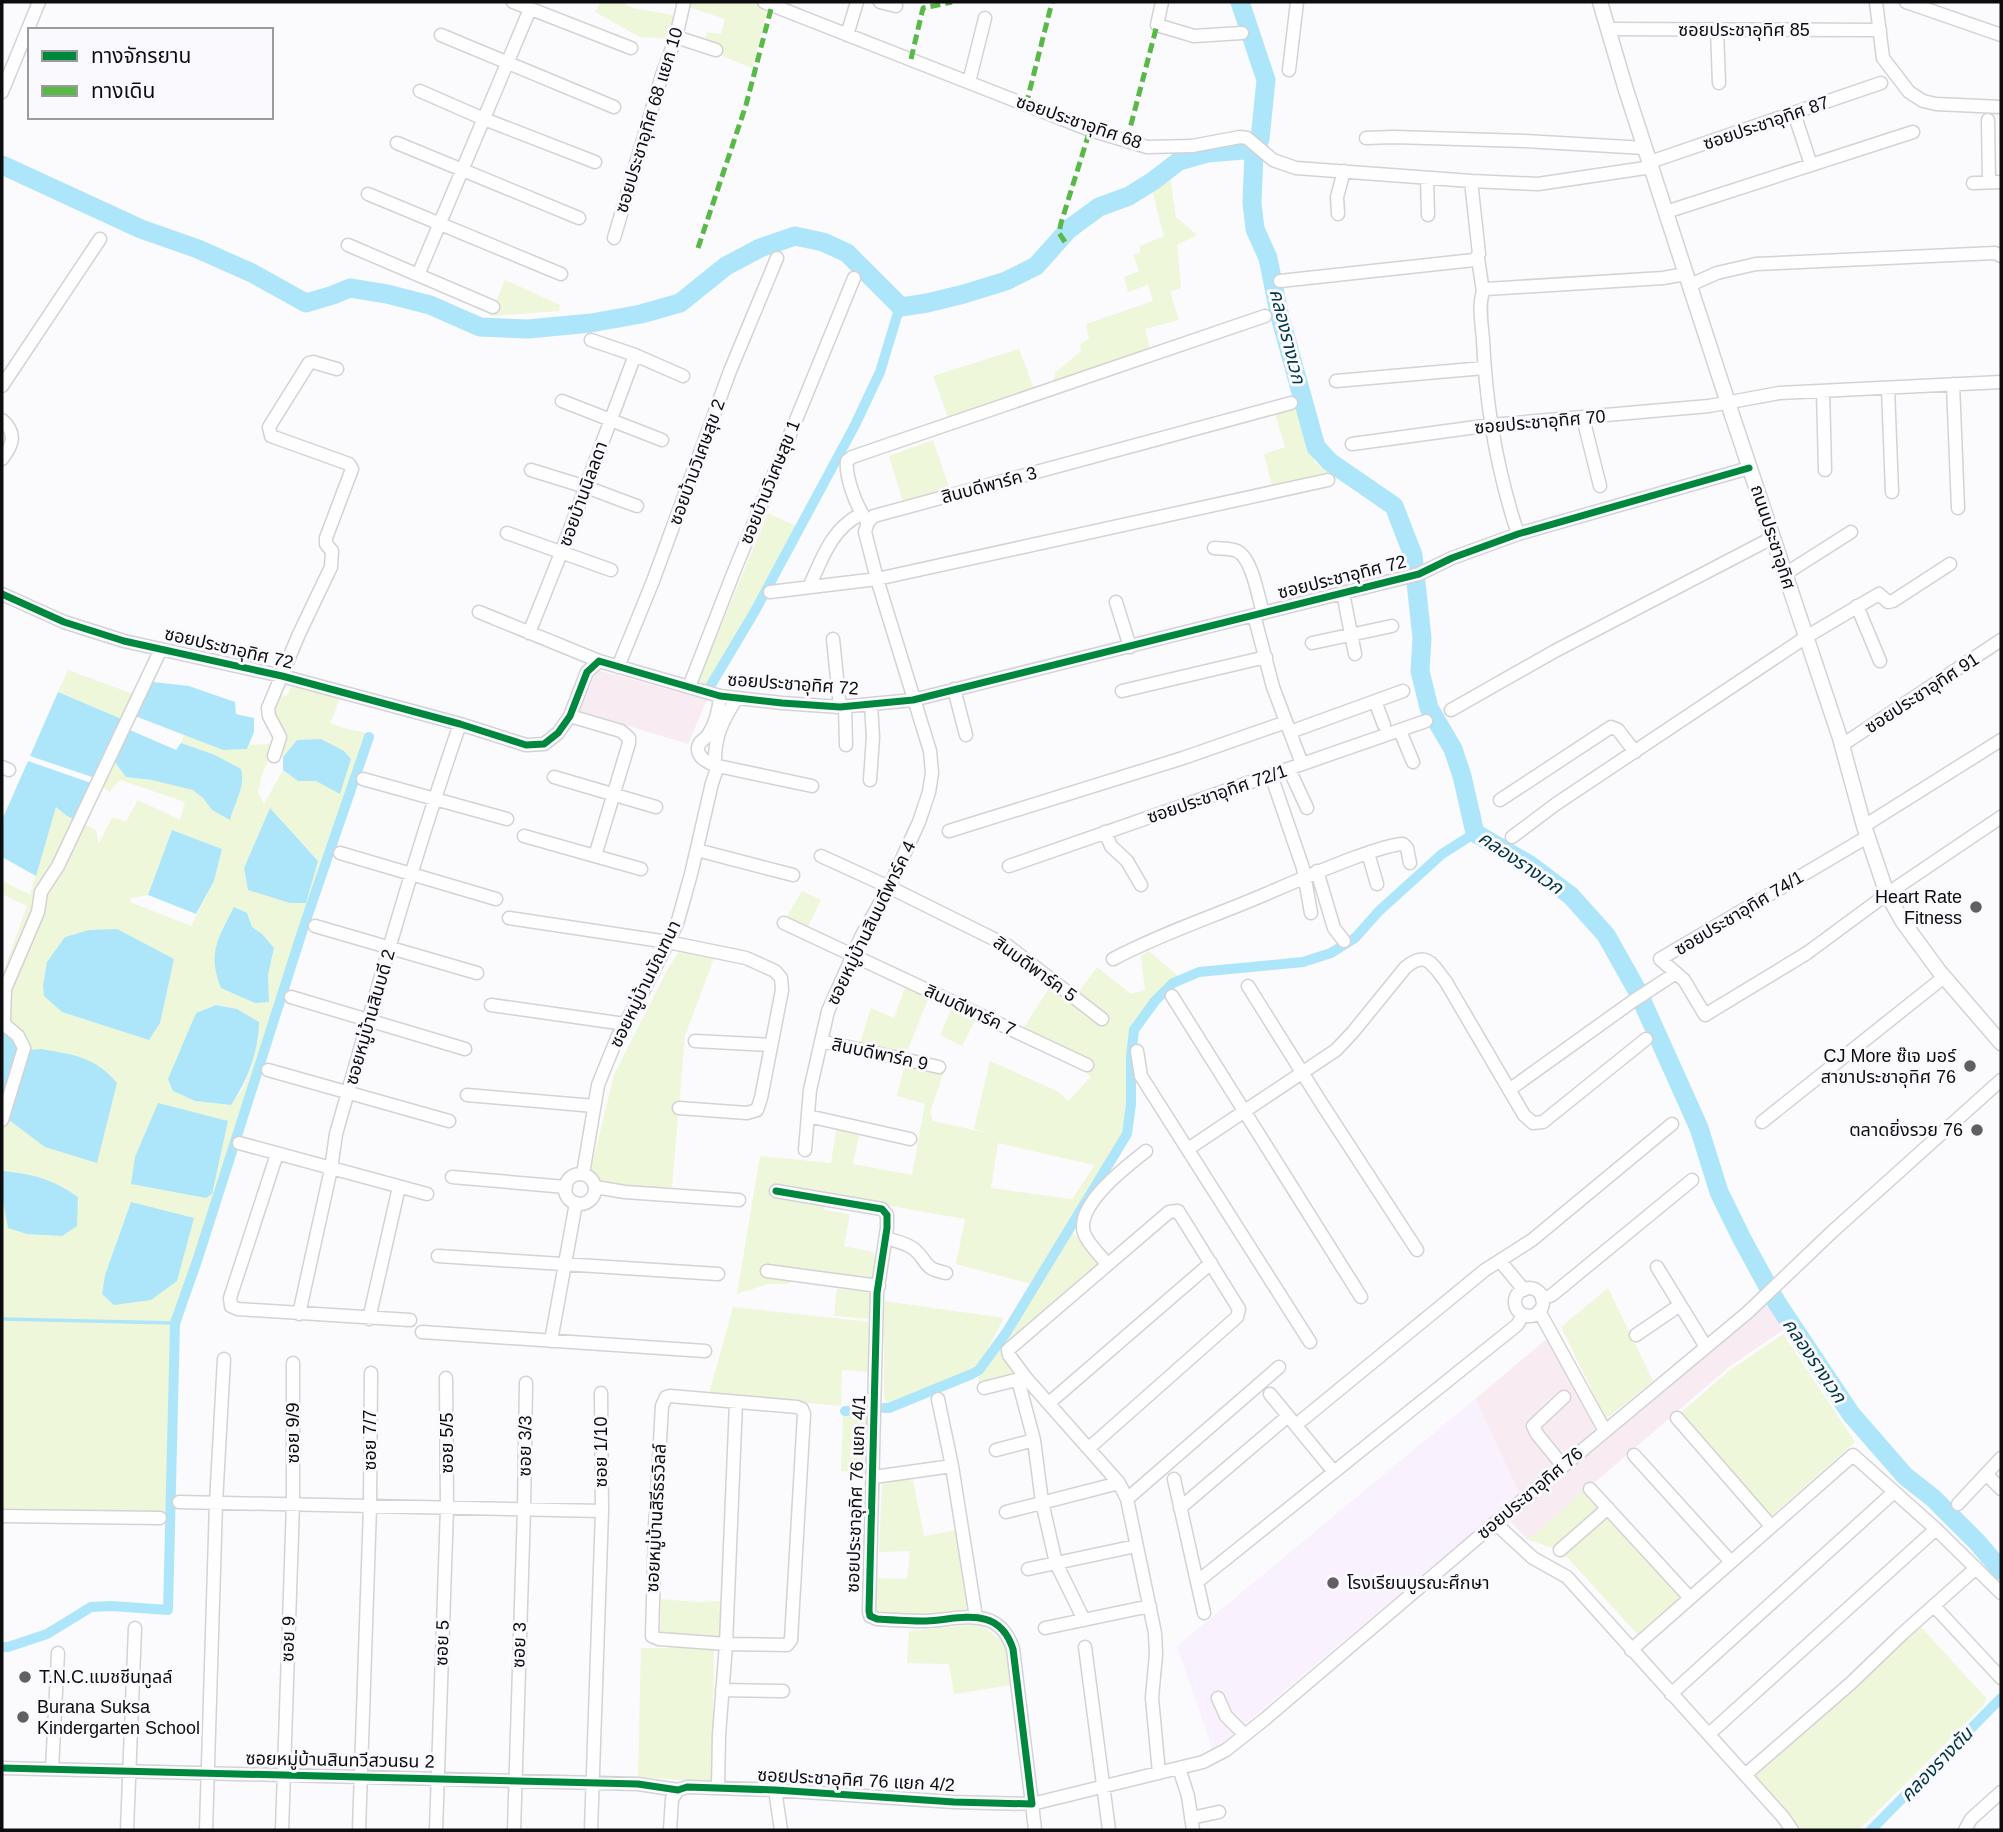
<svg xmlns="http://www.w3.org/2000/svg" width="2003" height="1832" viewBox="0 0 2003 1832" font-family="Helvetica,'Noto Sans Thai',sans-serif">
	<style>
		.commercial { fill: #f8ecf2 }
		.education { fill: #faf1fe }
		.green { fill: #eef7d9; fill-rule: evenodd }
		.water { fill: #ade6fa }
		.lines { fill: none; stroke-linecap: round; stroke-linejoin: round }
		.stream { stroke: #ade6fa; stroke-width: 3.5 }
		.canal { stroke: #ade6fa; stroke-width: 10 }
		.river { stroke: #ade6fa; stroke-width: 19 }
		.minor-casing { stroke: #d3d2d5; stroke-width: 15 }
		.major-casing { stroke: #d3d2d5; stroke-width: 17 }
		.minor { stroke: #fefeff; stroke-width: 12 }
		.major { stroke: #fefeff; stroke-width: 14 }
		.quiet { stroke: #58b947; stroke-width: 5; stroke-dasharray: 10 5; stroke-linecap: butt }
		.cycleway-casing { stroke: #faf9fe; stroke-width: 11 }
		.cycleway { stroke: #00873e; stroke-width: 7 }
		.poi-dot { fill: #606062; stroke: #faf9fe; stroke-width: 2.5 }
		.labels { text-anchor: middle; stroke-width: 6; stroke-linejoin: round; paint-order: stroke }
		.street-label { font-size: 18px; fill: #0d0d0f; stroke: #faf9fe }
		.poi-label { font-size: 18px; fill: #0d0d0f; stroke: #faf9fe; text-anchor: end }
		.water-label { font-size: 19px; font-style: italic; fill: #003542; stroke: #faf9fe }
	</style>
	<rect width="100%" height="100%" fill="#fbfafd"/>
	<path class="commercial" d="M597,670l110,30 -19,44 -108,-33z
		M1768,1299l18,24 -3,7 -54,37 -201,173 -21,-22z
		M1549,1337l47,93 -77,63 -44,-94z"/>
	<path class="education" d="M1475,1399l44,94 -306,258 -36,-105z"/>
	<path class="green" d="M601,2h20l12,6 41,7 -3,24 -31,-2 -45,-25z
		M689,2h59l20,6 -16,60 -49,-20 4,-16 14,2 4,-15 -37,-12z
		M1170,176l6,41 21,18 -20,10 4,43 -11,4 9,28 -34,9 5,19 -97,34 2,-9 26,-22 -1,-7 9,-5 -3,-15 67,-23 -5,-16 -20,7 -4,-15 15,-6 -6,-16 7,-2v-7l24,-10 -13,-49z
		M505,280l55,25 -1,6 -69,5z
		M1019,349l15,40 -85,30 -16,-43z
		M1297,405l18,58 20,13 -62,14 -9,-36 21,-7 -10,-34z
		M933,440l18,53 -47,12 -15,-49z
		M768,513l28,13 -85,162 -14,-4z
		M68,670l68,25 -12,25 -66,-28z
		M292,683l48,15 -10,25 13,5 29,6 -88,265 -105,331h-9l-4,182 -164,-4v-332l1,24 76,6 -1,-9c-26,-18 -45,-23 -76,-26v-66l9,-69 -9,-4v-56l25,-70 -25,-12v-13l28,14 26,-89 11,10 29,14 3,14 13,-27 14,5 12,-22 42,20 5,-18 -65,-22 -11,12 -8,-7 13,-24 12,16c18,2 51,5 67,13 9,4 14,13 19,20l20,-1 8,-17 -25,-37 -34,-12 3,-8 39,15 24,-1 2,-4 27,-1 -5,-51 16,3zM297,740l19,41h-18l-15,-11 -19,34 -6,-12 4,-18 8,-18 13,1zM270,809l48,51 -74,8zM172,830l50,19 -8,32 -23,45 -61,-24 1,-4 17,-3zM247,913l5,14 22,22 -6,26 1,26zM216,1005l21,4 22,28 -16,52 -12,16 -36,-4 -22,-10 23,-78zM131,1202l-16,103 -13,-11 3,-19z
		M802,891l19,9 -14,28 -21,-10z
		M1149,951l29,25 -16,13 -17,20 -13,20 -4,27 -1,55 -2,20 -56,96 -38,57 -75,-20 9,-45 -137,-24 -4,15 26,4 -6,32 30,6 1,10 -4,19 -78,-12 -5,15h-20l-31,10 23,-138 71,7 5,-33 23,5 -6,29 59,11 13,-71 -28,-8 7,-29 28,6 2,-12 12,5 -16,46 3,9 59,13 -18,-5 16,-68 69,31 9,9 23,-24 -13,-12 -55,-36 28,-44 53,41 4,-6 -30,-27 19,-26 34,27 14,-4 -4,-34zM998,1143l96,22h1l-23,34 -81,-11z
		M679,952l35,6 -29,78 -13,151c-14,0 -61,3 -71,-3 -5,-3 -8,-10 -10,-15l23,-94 53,-105z
		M905,988l24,9 -23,57 -46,-11 11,-35 23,10z
		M951,1010l24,11 -13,25 -22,-11z
		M1071,1231l31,34 -91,77 7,32 -39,12 -1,-9 19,-25z
		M1608,1288l45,93 -47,38 -45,-92z
		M837,1289l36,3 -3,27 -36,-3z
		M884,1301l120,17 -25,47 -10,7 -82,31 -3,-6z
		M733,1307l138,15 -2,50 -27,-2 -1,36 -132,-12z
		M1783,1334l72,108 -93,82 -91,-103 58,-50z
		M843,1414h28l-1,60 -29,-3z
		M901,1480h12l11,56 34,-6 12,83 -71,2 -22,-3 -2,-9 3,-25 29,1 3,-28 -31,1 3,-68z
		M1586,1489l94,108 -43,37 -72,-79 -12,-7 -25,-8z
		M661,1599l36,3 27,-1 -2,38 -62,-4z
		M980,1624l27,21 5,40 -58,9 -5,-30 -42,-1 2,-32z
		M1914,1626l7,1 65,71 -2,7 -125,125h-57l-47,-53 15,-16z
		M641,1648h73l-2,134 -74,-5z"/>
	<path class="water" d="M153,682l36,4 46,16 1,12 18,4v14l-7,17 -24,1 -88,-34 11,-28z
		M58,692l66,28 -29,58 -65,-22z
		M130,730l46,20 5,-7 34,12 26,14c5,18 -7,34 -11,51l-18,-10 -9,-12 -10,-8 -41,-10 -26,-3 -12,-16z
		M321,739l23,12 7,8 -11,35 -24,-13h-18l-15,-11v-13l14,-17z
		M28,761l66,23 -19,36 -8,-4 -11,-9 -20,69 -34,-19v-37z
		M270,808l48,53 -12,42h-16l-42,-13 -4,-22z
		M172,830l50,19 -8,32 -18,33 -48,-19z
		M234,907l13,6 5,14 10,7 12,14 -6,27 1,27 -14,1 -34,-15c-14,-36 -3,-49 13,-81z
		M117,929l57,30 -14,64 -11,17 -87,-28 -18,-16 -1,-10 4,-24 18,-25 24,-7z
		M216,1005l21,4 22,13c0,28 -12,60 -28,83l-36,-4 -22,-10 -5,-12 28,-66z
		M2,1032c5,3 11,5 14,10 7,14 -9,48 -14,63z
		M41,1049c33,6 53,7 76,34l-20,80 -52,-16 -36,-27 21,-70z
		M158,1103l70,18 -16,73 -6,4 -75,-14 4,-27z
		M2,1171c32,3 50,8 76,26l-1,29 -15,10 -35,-2 -19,-6 -5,-28z
		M131,1202l63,16 -17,63 -26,19 -37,5 -12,-11 3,-19z"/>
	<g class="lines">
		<path class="stream" d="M2,1319l173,4"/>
		<path class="canal" d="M711,685l44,-74 100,-186 25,-53 20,-66
			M884,1408h5l83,-34 7,-4 27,-37 121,-199 4,-30v-48l3,-26 21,-29 18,-18 26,-11 104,-10 28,-9 24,-15 24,-27 63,-57 33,-21
			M845,1411l21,-1
			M2,1647h6l39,-13 44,-27 21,-1 56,4 7,-287 22,-62 106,-332 66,-192
			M1871,1830l130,-132"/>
		<path class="river" d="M1240,2l26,78 -6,59 -6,14 -2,50 3,26 13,29 11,55 37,134 14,15 64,44 19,49 9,83 -2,33 9,37 24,41 9,27 13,57 55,32 41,31 35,39 32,57 61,136 20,64 23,47 35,64 74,111 54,62 28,22 44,44 24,28
			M2,165l139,64 57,20 54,24 54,30 27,-8 17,-7 37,6 43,11 50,22 48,2 63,-6 50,-9 39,-11 46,-37 34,-18 35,-12 28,6 24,11 54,54 26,-4 37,-9 42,-13 30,-15 33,-37 30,-22 30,-11 24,-15 26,-20 28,-8 37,-3 10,3"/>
		<g class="minor-casing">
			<path id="minor" d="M513,2l118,46
				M764,2l326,128 57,17 45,-1 48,-9 7,1 26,22 23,8 175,13 67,3 114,-17
				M880,2l16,4
				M1162,2l-5,23 37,11 48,-3
				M1876,2l7,56 26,34 14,9 13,3 65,3
				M1906,2l95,33
				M1608,29l272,1
				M1717,29l2,54
				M441,35l173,72
				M847,35l10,-33
				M676,37l40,13
				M1289,70l8,-68
				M969,82l16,-64
				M420,91l64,28 111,43
				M2,92l37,-90
				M1794,113l17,52
				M1988,120l1,62
				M1366,138l28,-1 131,4 120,7
				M397,143l182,75
				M1650,162l231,-79
				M1427,178l1,37
				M1973,183l28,-1
				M368,194l193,80
				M1666,212l247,-80
				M1338,214l-1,-17 7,-26
				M614,238l48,-163 14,-38 8,-35
				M348,245l145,62
				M1478,258l5,34
				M418,275l112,-266
				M1280,281l194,-21 5,-6 -8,-73
				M1690,285l27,-12 39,-9 239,-11 6,3
				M591,340l44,15 48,21
				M1336,381l148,-13
				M1953,384l5,124
				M2,386l98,-147
				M1888,388l4,104
				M1823,391l2,79
				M562,401l100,39
				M1583,418l17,68
				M2,420c15,13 11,25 0,39
				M1352,444l139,-19 218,-19 70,-13 222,-11
				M531,470l55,17 51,19
				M868,522c-11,-13 -23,-45 -21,-61l5,-4 413,-141
				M507,533l104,37
				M1518,534c-21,-63 -32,-128 -35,-194 -1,-15 -5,-34 0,-48l3,-3 177,-11 23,-4
				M1214,548c7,1 15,0 23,3 15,7 21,45 26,62
				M1785,574l66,-42
				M809,587c13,-28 22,-58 52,-73
				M770,592l107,-13 451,-99
				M1343,593l12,61
				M2,594l62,28 60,19 158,35 178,48 66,21 18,-1 14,-11 12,-17 17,-44 12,-11 121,35 62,7 58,4 73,-7 506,-126 33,-16 66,-24 231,-66
				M1116,602l14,45
				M1857,606l23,55
				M479,612l120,49
				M1254,615l19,72 29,77
				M529,633l32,-80 74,-198
				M833,639l7,68
				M1312,643l80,-17
				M618,667l35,-86 77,-210 47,-113
				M689,687l44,-113 121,-296
				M954,689l12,46
				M1122,691l144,-34
				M1375,701l9,24
				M845,707l1,38
				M1451,710l104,-59 217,-113
				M570,716l51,15 8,7v5l-34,113
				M1400,731l13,31
				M1290,732l113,-41
				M1842,745l159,-105
				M274,756l6,-19 -11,-21 -1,-8 31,-74 32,-67 1,-16 -6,-7v-6l26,-69 -3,-5 -78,-28 -2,-9 40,-64 4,-1 24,7
				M715,765c-1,-28 7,-44 22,-67
				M718,766c-8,-2 -21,-8 -20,-18 0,-7 7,-8 10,-13 8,-12 11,-26 12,-39
				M2,767l7,3
				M1289,769l18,39
				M1271,775l32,93 8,45
				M554,777l102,30
				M363,779l144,40
				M870,780l3,-43 -2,-32
				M1500,800l111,-73 7,3 17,22
				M1864,826l137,-86
				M949,831l234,-73 103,-36
				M1105,832l6,14 16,15 14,24
				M524,836l117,33
				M1512,837l44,-33 250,-167 73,-43 9,8 5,-1 57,-37
				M697,850l96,25
				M340,853l156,46
				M1368,853l9,31
				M821,856l68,31 119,59 94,73
				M1009,866l417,-145
				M1317,871l17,57 10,13
				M509,918l159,24 78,16 29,13 6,7 1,12 -21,108 -4,12 -10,3 -68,-5
				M784,923l303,142
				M315,926l162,47
				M1113,959c49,-26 102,-43 153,-65 30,-13 60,-26 90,-37 15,-5 31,-12 47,-13l4,4 3,15
				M1676,973l8,7 21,35 102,-62 80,-59 114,-77
				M1248,986l72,115 97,149
				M1172,996l189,301
				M291,997l174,52
				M491,1005l134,19
				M695,1041l76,4
				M821,1041l118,26
				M1137,1051l4,25 169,266
				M268,1070l181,51
				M1509,1090l124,-89 43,-28 -16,-14 207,-122
				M467,1095l127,11
				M808,1116l102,23
				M2,1120l22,-72 -6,-12 -13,-11 -1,-5 1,-31 33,-77 3,-20 17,-26 103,-217
				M1762,1122l182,-145
				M239,1143l188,51
				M1188,1149l148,-99 17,-18 52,-64c21,-19 28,-3 41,14l78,133 9,8 10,-1 103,-83
				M805,1150l5,-60 18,-79 33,-74 28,-50 30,-65 10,-30 3,-19 -2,-22 -53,-172 -12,-47 3,-10 6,-6 417,-113
				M277,1154l-47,144 1,8 7,3 172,11
				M583,1174l15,-89 19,-47 29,-52 31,-62 14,-50 21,-91 6,-17 94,20
				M565 1189a15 15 0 1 1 30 0a15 15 0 1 1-30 0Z
				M452,1177l114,10
				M595,1187l30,5 114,8
				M886,1238c9,3 20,5 28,11 15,12 7,19 32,24
				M438,1256l280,18
				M1500,1261l24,29
				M1107,1264c-7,-9 -19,-20 -23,-31 -9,-28 43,-67 62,-82
				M1657,1267l49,80
				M767,1271l112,15
				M1515 1302a14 14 0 1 1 28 0a14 14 0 1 1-28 0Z
				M1542,1299l10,-4 140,-115
				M1539,1311l66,120
				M299,1314l32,-145 5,-35c39,-137 77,-275 124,-410
				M369,1319l30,-132
				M422,1332l283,19
				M1636,1335l44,-30
				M551,1341l25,-138
				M1018,1380l16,60 8,62 14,61 28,57
				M984,1388l40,-10
				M1270,1394l64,78
				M670,1396l127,11 5,2 2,5 -13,226 -4,5 -61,-1 -67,-5 -7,-3 3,-107 7,-123 4,-9z
				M938,1399l14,67 24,151
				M1049,1403l162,-140
				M1677,1418l94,108
				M1296,1425l189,-155 47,-30 140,-116
				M1089,1448l148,-131 2,-8 -61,-98 -9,1 -161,138 1,5 17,23 93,105 8,16 28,134 1,21 -4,44 7,75
				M996,1450l38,-10
				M1634,1455l97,107
				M1563,1466l-26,-32 -4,-8 31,-29
				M1986,1474l15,15
				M874,1477l78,-11
				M1174,1479l30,134
				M1590,1489l100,109
				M1127,1499l152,-132
				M179,1502l423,9
				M1958,1504l43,-46
				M1180,1508l108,-92
				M1006,1512l113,-29
				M2,1516l158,2
				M1495,1523l38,35 34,19 216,240 9,13
				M1560,1550l48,-42
				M1028,1569l108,-23
				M1197,1582l320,-257 6,-10
				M1934,1606l67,72
				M1045,1628l105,-22
				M1085,1647l24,183
				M1631,1650l222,-195 83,74 65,64
				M722,1690l61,1
				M1671,1694l223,-202
				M1218,1698l8,18 19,19
				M1709,1734l227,-205
				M2,1768l636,16 40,6 9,-3 88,3 179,12 78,2 -19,-155c-14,-44 -51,-30 -87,-28 -16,0 -33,-1 -49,-2l-7,-3 -1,-5 8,-318 10,-65v-13l-5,-6 -106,-18
				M1179,1768l9,28 5,34
				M52,1769l6,-116
				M1745,1775l106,-92 51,-49 74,-66
				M718,1788l1,-53 7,-91 10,-242
				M775,1790l6,40
				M1191,1818l28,-6
				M127,1830l8,-202
				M206,1830l10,-327 8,-144
				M282,1830l11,-326v-141
				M359,1830l11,-323 1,-134
				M436,1830l11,-322 -1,-130
				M514,1830l10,-321 2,-126
				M591,1830l11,-319 -1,-118
				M670,1830l2,-31 6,-9
				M1035,1830l-3,-26 171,-42 23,-12 39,-31 230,-196 252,-210 86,-82 168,-151
				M1965,1830l6,-11 30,-27"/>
		</g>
		<g class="major-casing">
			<path id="major" d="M1600,2l26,88 102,313 112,335 24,88 23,68 16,28 36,49 62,72"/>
		</g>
		<use href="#minor" class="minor"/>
		<use href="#major" class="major"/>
		<path class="quiet" d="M911,59l12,-51 29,-6
			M1026,105l26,-103
			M1127,140l30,-115
			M1065,242l-6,-9 2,-10 29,-93
			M698,248l48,-143 26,-100"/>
		<g class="cycleway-casing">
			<path id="cycleway" d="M2,594l62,28 60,19 158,35 178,48 66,21 18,-1 14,-11 12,-17 17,-44 12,-11 121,35 62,7 58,4 73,-7 506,-126 33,-16 66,-24 231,-66
				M2,1768l636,16 40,6 9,-3 88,3 179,12 78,2 -19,-155c-14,-44 -51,-30 -87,-28 -16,0 -33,-1 -49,-2l-7,-3 -1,-5 8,-318 10,-65v-13l-5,-6 -106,-18"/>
		</g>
		<use href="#cycleway" class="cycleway"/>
	</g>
	<g class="poi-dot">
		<circle cx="1976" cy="907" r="7"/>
		<circle cx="1970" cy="1066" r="7"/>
		<circle cx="1977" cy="1130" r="7"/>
		<circle cx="1333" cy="1583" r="7"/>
		<circle cx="25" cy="1677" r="7"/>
		<circle cx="23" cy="1717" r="7"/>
	</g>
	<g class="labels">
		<g class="street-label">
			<text x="1744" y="36">ซอยประชาอุทิศ 85</text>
			<text transform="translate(649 120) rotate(-73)" y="6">ซอยประชาอุทิศ 68 แยก 10</text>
			<text transform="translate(1079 122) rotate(19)" y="6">ซอยประชาอุทิศ 68</text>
			<text transform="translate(1766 123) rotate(-19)" y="6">ซอยประชาอุทิศ 87</text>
			<text transform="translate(1540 422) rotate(-5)" y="6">ซอยประชาอุทิศ 70</text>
			<text transform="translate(697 462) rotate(-70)" y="6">ซอยบ้านวิเศษสุข 2</text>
			<text transform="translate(770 482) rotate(-68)" y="6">ซอยบ้านวิเศษสุข 1</text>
			<text transform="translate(989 485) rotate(-15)" y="6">สินบดีพาร์ค 3</text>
			<text transform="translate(583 494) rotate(-70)" y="6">ซอยบ้านนิลลดา</text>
			<text transform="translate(1773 537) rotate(72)" y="6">ถนนประชาอุทิศ</text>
			<text transform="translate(1342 577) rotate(-14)" y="6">ซอยประชาอุทิศ 72</text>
			<text transform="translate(229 648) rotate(13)" y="6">ซอยประชาอุทิศ 72</text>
			<text transform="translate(793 684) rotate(4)" y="6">ซอยประชาอุทิศ 72</text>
			<text transform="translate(1922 693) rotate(-33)" y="6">ซอยประชาอุทิศ 91</text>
			<text transform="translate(1217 794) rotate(-19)" y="6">ซอยประชาอุทิศ 72/1</text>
			<text transform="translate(1739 913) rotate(-31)" y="6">ซอยประชาอุทิศ 74/1</text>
			<text transform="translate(871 923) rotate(-64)" y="6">ซอยหมู่บ้านสินบดีพาร์ค 4</text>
			<text transform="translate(1035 969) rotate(36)" y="6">สินบดีพาร์ค 5</text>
			<text transform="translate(645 984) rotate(-64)" y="6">ซอยหมู่บ้านมัณฑนา</text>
			<text transform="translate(970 1010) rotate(25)" y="6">สินบดีพาร์ค 7</text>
			<text transform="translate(370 1017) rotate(-74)" y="6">ซอยหมู่บ้านสินบดี 2</text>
			<text transform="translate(880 1054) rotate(12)" y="6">สินบดีพาร์ค 9</text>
			<text transform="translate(293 1433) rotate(-90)" y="6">ซอย 9/9</text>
			<text transform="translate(370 1440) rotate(-90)" y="6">ซอย 7/7</text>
			<text transform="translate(447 1443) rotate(-90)" y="6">ซอย 5/5</text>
			<text transform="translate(525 1446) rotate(-89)" y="6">ซอย 3/3</text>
			<text transform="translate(601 1452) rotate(-90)" y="6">ซอย 1/10</text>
			<text transform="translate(1530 1493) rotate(-40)" y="6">ซอยประชาอุทิศ 76</text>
			<text transform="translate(856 1494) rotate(-88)" y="6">ซอยประชาอุทิศ 76 แยก 4/1</text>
			<text transform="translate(656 1518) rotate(-87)" y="6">ซอยหมู่บ้านสิรีธรวิลล์</text>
			<text transform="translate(288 1639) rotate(-88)" y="6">ซอย 9</text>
			<text transform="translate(442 1643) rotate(-88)" y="6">ซอย 5</text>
			<text transform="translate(519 1645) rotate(-88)" y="6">ซอย 3</text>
			<text transform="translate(340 1760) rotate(1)" y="6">ซอยหมู่บ้านสินทวีสวนธน 2</text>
			<text transform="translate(856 1780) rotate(3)" y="6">ซอยประชาอุทิศ 76 แยก 4/2</text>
		</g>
		<g class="poi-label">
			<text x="1962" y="903">Heart Rate<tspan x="1962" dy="21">Fitness</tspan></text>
			<text x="1956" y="1062">CJ More ซ๊เจ มอร์<tspan x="1956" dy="21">สาขาประชาอุทิศ 76</tspan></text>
			<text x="1963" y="1136">ตลาดยิ่งรวย 76</text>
			<text x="1347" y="1589" text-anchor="start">โรงเรียนบูรณะศึกษา</text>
			<text x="39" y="1683" text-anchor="start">T.N.C.แมชชีนทูลล์</text>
			<text x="37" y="1713" text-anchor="start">Burana Suksa<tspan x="37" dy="21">Kindergarten School</tspan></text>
		</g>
		<g class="water-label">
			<text transform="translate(1288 336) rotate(76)" y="7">คลองรางเวก</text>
			<text transform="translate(1521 862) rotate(34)" y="7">คลองรางเวก</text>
			<text transform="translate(1815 1360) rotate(56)" y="7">คลองรางเวก</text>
			<text transform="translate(1936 1764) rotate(-46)" y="7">คลองรางตัน</text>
		</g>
	</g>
	<rect width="2003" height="1832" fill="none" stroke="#0d0d0f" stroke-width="7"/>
	<rect x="28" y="28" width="245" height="91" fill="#faf9fe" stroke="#9b9b9e" stroke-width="2"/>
	<rect x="42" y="51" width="35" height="10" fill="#00873e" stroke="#9b9b9e" stroke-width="2"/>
	<text x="91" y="63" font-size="21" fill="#0d0d0f">ทางจักรยาน</text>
	<rect x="42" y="86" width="35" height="10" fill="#58b947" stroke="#9b9b9e" stroke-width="2"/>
	<text x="91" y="98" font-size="21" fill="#0d0d0f">ทางเดิน</text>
</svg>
